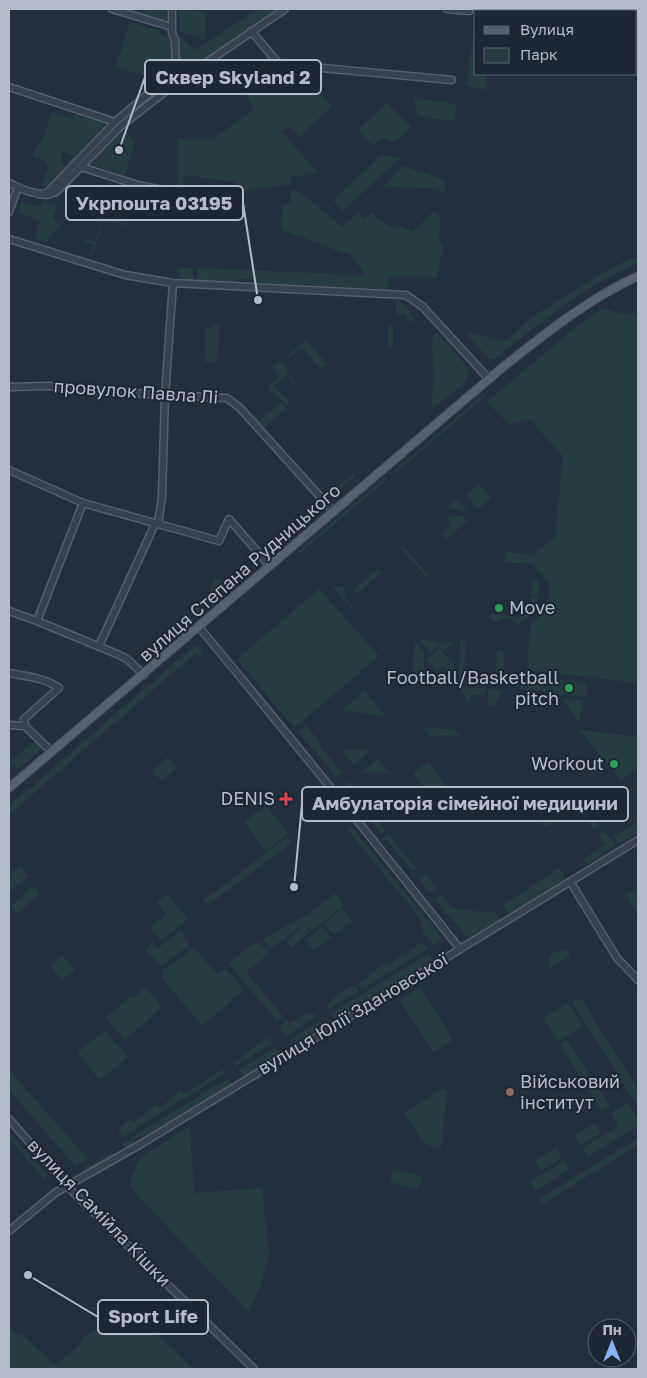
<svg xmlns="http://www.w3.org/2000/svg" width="647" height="1378" viewBox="0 0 647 1378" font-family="'Golos Text',sans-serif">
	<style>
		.green { fill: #263c3f; fill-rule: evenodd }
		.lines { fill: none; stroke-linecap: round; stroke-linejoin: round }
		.minor-casing { stroke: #565f6c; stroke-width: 9 }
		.major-casing { stroke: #414a57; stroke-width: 10 }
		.minor { stroke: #38414e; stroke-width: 6 }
		.major { stroke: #56606e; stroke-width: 8 }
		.leisure-dot { fill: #2e9e5b; stroke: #1d2633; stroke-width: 2 }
		.health-dot { fill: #e0444e; stroke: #1d2633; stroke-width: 2 }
		.education-dot { fill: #8d6e63; stroke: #1d2633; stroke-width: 2 }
		.labels { text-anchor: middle; stroke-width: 4; stroke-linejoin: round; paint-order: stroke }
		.street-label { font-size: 18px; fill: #b4bcc9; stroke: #1d2633 }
		.poi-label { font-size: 18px; fill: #b4bcc9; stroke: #1d2633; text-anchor: end }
		.leader { fill: none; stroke: #b4bcc9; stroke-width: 2 }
		.callout-dot { fill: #b4bcc9; stroke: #1d2633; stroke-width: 2 }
		.callout { fill: #1d2633; stroke: #b4bcc9; stroke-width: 2 }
		.callout-label { font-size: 19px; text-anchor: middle; font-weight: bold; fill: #b4bcc9 }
	</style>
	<rect width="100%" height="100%" fill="#242f3e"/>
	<path class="green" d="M144,9h23l-1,12 -23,-7z
		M258,9l6,1 3,-1h11l-42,27 -6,8 -27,18 -25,14 2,-5v-35l16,14z
		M476,9h21l-1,2h-20v63h11l-2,16 -18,-4z
		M538,9h15v2h7l1,-2h23l-1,2h-44z
		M179,11l26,1v28l-26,-9z
		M130,22l29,9 2,3 9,3 2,6 1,25 -58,53 -5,-2 1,-3 4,1 27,-23 5,-17 -31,-10z
		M233,71l7,2 56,7 7,8 14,3 15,15 -33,31 -10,-10 -7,5 36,41 -27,4 -1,7 -56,9 2,-11 -51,-7 -7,23v-59l36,-1 40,-28z
		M413,98l44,6 -3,17 -35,-4z
		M387,103l24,24 -15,14 -6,1 -8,-5 -9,9 -15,-16z
		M52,112l21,7 2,-5 27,8 2,4 -57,61 -6,-2c7,-17 14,-22 -8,-29l5,-13h3zM62,151l12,5 -9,11c-4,-5 -5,-10 -3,-16z
		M124,131l11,10 -10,35 -34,-12z
		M381,155l19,3 -57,53 -10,-11z
		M403,166l42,14v13l-17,-5 -45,-1z
		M101,180h1l-53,58 -2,5 -13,-5 6,-17 -22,-9 3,-10 19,5 3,-6 14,4 -4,13 7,6z
		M136,189h1l-11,37 -22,-7 -12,38 -14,-4 13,2 3,-10 -10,-4 1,-2 10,3 8,-25 22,7 9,-29 -4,-4 1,-1 4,1z
		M291,190l8,1 43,36 16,-14 7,6 7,-6 18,14 7,-2 16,7 21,-21 7,9 -3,21 5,3 -6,34 -48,-1 -1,12 -130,-6c-7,-5 -20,-5 -27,-1l-34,-2v-12l168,7 -13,-19 -70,-26 1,-26h8z
		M638,256v7c-51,22 -96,58 -139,93l-6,3h-4l-24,-27 40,9 30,-26 79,-49z
		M178,268h15v12c-9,0 -15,-2 -15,-12z
		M396,300h2l10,8 6,13h-7l-2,-7h-9z
		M602,308l21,6 15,-1v370l-109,-13 -2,-3 4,-43 16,-13 3,-28 -16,-16v-3l-29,-2 1,-10 29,3v-2l20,-16 8,-81 -33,-36 -21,4 -22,-22 89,-75z
		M212,325h7l-2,37h-12l1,-34h6z
		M388,326h5v22h-5z
		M436,332c8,9 26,26 31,36 2,6 1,11 -2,15l-34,27 3,-31 -2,-39z
		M306,340l21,24 -6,5 -20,-22 -13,11h-3z
		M280,361l8,8 -2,2 9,11 -1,1 -7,-8 -13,11 16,17 -3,3 -19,-19 12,-11 -7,-9z
		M484,394l2,2 -90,76 -1,-2z
		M281,402l6,6 -23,20 -11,-12 1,-2 6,6z
		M353,473l2,3 -25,22 -5,-5 6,-6 3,3z
		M386,477l2,2 -89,75 -2,-2z
		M479,484l12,14 -13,11 -12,-14z
		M457,499l11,12 -22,-2z
		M445,515l18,1 4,5 -20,18 -5,-6 8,-7v-5z
		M403,546l26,30 -2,2 -26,-30z
		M377,569l4,4 -24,21 -3,-4z
		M214,578l18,6 -37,33 -4,-4 17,-15z
		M536,580l3,3 -1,13h-7l1,-13z
		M332,586l10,1 4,5 -3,3 14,17 -1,1z
		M319,589l60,67 -85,72 -57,-69z
		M531,597l7,1 -2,13 -4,3 -3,-4z
		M525,610l5,6 -11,8h-3l-5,-5 -6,-1 -6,4h-5l-5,-6 3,-2 26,3z
		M460,639l6,4 -2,37 21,1v3l-26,-1z
		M420,640l33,3 -9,8 -4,-6 -10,8z
		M415,641l9,11v17l4,5 14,1 7,9 -31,-3 -5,-6z
		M195,645l8,8 -4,4 -3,-4 -187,162v-9z
		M440,648l10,13 -13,11 -11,-13z
		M497,651h8l-2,21 -3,13h-11v-5h7z
		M449,663h5l-1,18 -9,-12z
		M527,676l24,3 -1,13 -31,-3z
		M553,679l34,4 -2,14 -34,-4z
		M458,687l27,1v7h-15v9z
		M488,688l14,3 -8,15 -6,-1z
		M364,691l22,25 -44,-6z
		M562,698l20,3 -3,22z
		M306,725l13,16 2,7 21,24 -5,5 -39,-45z
		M424,728l29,1 7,7h-30z
		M579,730l59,7v30l-17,14z
		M35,741l7,8 -24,20 -7,-8z
		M341,750h30l-17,15z
		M168,757l9,10 -16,14 -8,-10z
		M377,759l12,14h-28z
		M428,762l20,27 -15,11 -20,-27z
		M351,782l9,10 -3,3 28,35 -4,4 -37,-46 3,-4z
		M579,802l20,24 -4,4 -20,-25z
		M266,805l22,29 -22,17 -22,-29z
		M543,811l9,12 -6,4 -9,-11z
		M638,821v12l-18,11 -6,-8z
		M351,826l92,112 -9,7 -11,-13 -1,-11 -75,-92z
		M604,831l12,14 -29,19 -3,-5 21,-15 -7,-9z
		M388,834l28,34 -4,3 -28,-34z
		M287,837l5,6 -84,62 -4,-5z
		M20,865l8,11 -19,16v-17z
		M557,869h2c5,3 6,6 4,12l-53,32h-2l-5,-8z
		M426,874l11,14 -7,5 -11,-13z
		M33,886l7,8 -22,19 -7,-7z
		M638,887v28l-12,-20z
		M336,893l7,13 -31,25 -8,-7 -34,25 -7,-10 45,-25z
		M167,894l21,25 -27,22 -11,-13 16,-14 -9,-12z
		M440,895h2l10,12 6,2 25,3 10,-1c3,2 6,6 6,9l-29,18h-2l-33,-39z
		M342,909l10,13 -18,13 -10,-12z
		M304,925l6,7 -18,16 -6,-6z
		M322,927l9,10 -17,14 -9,-11z
		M180,931l10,14 -29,21 -16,-17 7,-6 6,5z
		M259,942l10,11 -23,19 37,44 -6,5 -48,-57 19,-17z
		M419,944h4l5,5 -66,40 -4,-5 28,-22 3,3 14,-11h4z
		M194,948l24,27 8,-7 18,22 -42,36 -39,-47v-9z
		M561,950l5,1 5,4 -21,13c-4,-10 2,-16 11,-18z
		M428,954l7,8 -94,58h-6l-5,-6z
		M62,955l13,15 -13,10 -12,-14z
		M352,986h4l3,5 -34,20v-1c3,-4 5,-7 8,-11 5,-6 12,-10 19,-13z
		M145,987l17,20 -37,33 -19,-22 25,-22 2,2z
		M420,987l33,53 -20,12 -33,-52z
		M578,999l4,1 56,89v18l-65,-103 1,-3z
		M568,1003l14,21 -1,4 -23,13 -15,-23z
		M308,1012l9,4 -31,20 -6,-7v-3l6,-7 4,5z
		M320,1021l4,4 -2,5 -26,16 -5,-7z
		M105,1030l23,27 -28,23 -23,-27z
		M267,1037l6,6 -37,23 -2,-3z
		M567,1040l43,66 -9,5 -41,-67z
		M275,1048l5,5v2l-36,22 -6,-7z
		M9,1070l79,89 -11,7h-2l-66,-76z
		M222,1070h3l1,2 -105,66v-3l-3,-5 12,-11 3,4 24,-19 3,4 21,-18 3,4z
		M228,1078l4,6 -89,55 -2,-3 -7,4 1,3 -10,6 -3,-5z
		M444,1088l3,4 -6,56 -5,1 -14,-8 -18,-28z
		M628,1102l10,16v7l-50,32 -6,-9 36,-22 -7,-13z
		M595,1123l6,10 -21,13 -6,-10z
		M190,1126l4,67 68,-5 7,67 -8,29 -12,28 -112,-117 -6,-9v-8l9,-20z
		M9,1132l38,43 -3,4 -35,-41z
		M638,1138v7l-95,59 -4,-5z
		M556,1148l6,10 -21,13 -6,-10z
		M112,1152l1,4 -24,14h-5l2,-3z
		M564,1160l6,9 -35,22 -5,-9z
		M393,1169l29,7 -4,13 -28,-7z
		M131,1300l6,6 -4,5 60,58h-184v-41l8,7 4,-2 34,32 23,-18 6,-10 7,-5 17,-9z"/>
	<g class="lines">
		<g class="minor-casing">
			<path id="minor" d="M112,9l60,18
				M447,9l22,2
				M251,31l28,33 173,16
				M9,87l106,35
				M81,167l57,18 34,7
				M9,183c10,5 26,13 38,10l68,-71 59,-50 2,-5 -1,-27 -3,-7v-24
				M38,194l9,1 9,-3 65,-66 54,-42 110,-75
				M9,212l9,-25
				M9,239l116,36 48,8 233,12 17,12 66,72
				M9,387l40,-1 47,5 131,7 13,10 94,104
				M9,470l74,33 136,38 10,-22 41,47
				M158,524l4,-27 3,-102 8,-112
				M9,611l28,10 80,33 10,5 17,16
				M37,621l46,-118
				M199,627c88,106 175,214 261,322
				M99,646l56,-122
				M9,673c16,3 37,5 50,15l-35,31 1,7
				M9,725l16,1 27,26
				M571,883l46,75 21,22
				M9,1119l64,73 181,177
				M9,1231l46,-38 12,-7 74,-42 148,-90 349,-214"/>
		</g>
		<g class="major-casing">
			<path id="major" d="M9,788l494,-421c43,-34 85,-68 135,-91"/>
		</g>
		<use href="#minor" class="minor"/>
		<use href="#major" class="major"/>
	</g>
	<g class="leisure-dot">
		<circle cx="499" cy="608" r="5"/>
		<circle cx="569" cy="688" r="5"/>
		<circle cx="614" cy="764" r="5"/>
	</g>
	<path class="health-dot" d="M283.5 791.5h5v5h5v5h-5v5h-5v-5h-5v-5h5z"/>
	<circle class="education-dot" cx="510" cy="1092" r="5"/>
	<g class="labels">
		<g class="street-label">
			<text transform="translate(136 392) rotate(4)" y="6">провулок Павла Лі</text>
			<text transform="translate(240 573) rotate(-41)" y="6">вулиця Степана Рудницького</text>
			<text transform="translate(353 1014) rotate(-31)" y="6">вулиця Юлії Здановської</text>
			<text transform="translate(99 1213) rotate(46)" y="6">вулиця Самійла Кішки</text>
		</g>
		<g class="poi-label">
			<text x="509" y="614" text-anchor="start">Move</text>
			<text x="559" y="684">Football/Basketball<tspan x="559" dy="21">pitch</tspan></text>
			<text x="604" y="770">Workout</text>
			<text x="275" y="805">DENIS</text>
			<text x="520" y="1088" text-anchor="start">Військовий<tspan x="520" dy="21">інститут</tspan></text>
		</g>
	</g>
	<path class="leader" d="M119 150L145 77M258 300L243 203M294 887L302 804M28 1275L98 1317"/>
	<g class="callout-dot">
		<circle cx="119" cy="150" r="5"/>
		<circle cx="258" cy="300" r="5"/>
		<circle cx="294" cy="887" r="5"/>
		<circle cx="28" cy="1275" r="5"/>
	</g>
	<g class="callout">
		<rect x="145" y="60" width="176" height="34" rx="5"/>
		<rect x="66" y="186" width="177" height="34" rx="5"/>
		<rect x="302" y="787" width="326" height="34" rx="5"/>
		<rect x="98" y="1300" width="110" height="34" rx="5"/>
	</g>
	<g class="callout-label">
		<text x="233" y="84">Сквер Skyland 2</text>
		<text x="154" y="210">Укрпошта 03195</text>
		<text x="465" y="810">Амбулаторія сімейної медицини</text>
		<text x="153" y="1323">Sport Life</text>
	</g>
	<rect width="647" height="1378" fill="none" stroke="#b4bcc9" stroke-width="20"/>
	<rect x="474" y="10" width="162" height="65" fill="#1d2633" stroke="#59626f"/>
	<rect x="484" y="26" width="25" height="8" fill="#56606e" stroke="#59626f"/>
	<text x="520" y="35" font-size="15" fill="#b4bcc9">Вулиця</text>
	<rect x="484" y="48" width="25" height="15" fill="#263c3f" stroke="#59626f"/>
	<text x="520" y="60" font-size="15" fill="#b4bcc9">Парк</text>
	<g transform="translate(612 1343)"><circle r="24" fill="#1d2633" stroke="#59626f"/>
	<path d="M0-4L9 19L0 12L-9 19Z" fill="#8ab4f8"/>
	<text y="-8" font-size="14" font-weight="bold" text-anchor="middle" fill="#b4bcc9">Пн</text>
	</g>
</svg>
